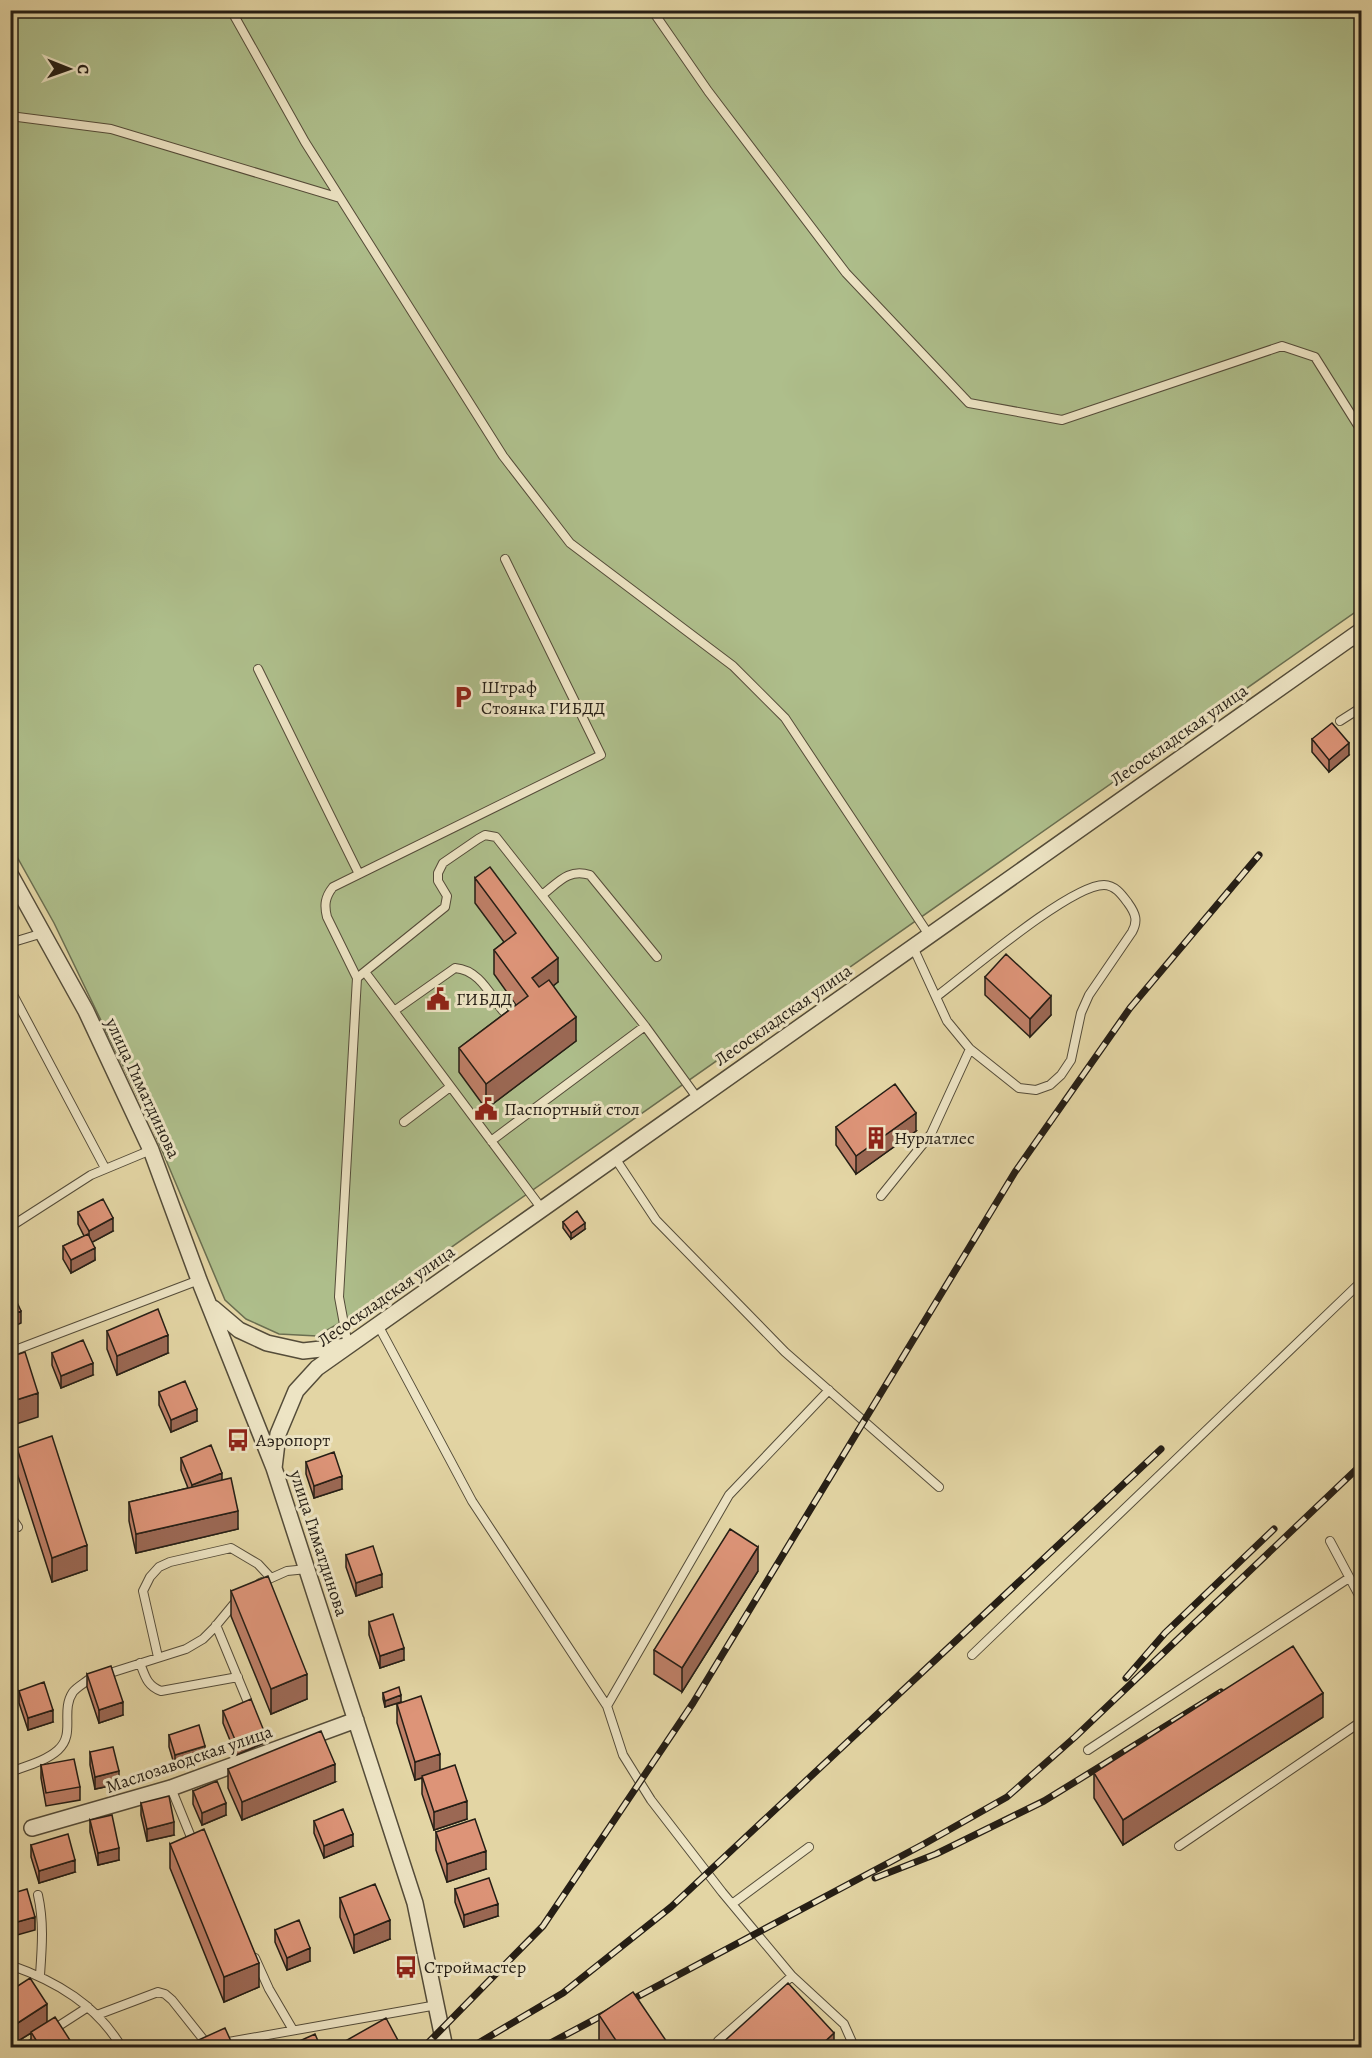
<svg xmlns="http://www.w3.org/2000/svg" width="1372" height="2058" viewBox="0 0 1372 2058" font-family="Alegreya,serif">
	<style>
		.pitch { fill: #aebe8b; stroke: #6a6e50; stroke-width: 1.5 }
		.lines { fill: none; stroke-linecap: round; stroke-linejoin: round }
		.service-casing { stroke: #544c39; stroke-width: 10 }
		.minor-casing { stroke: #544c39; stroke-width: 18 }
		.service { stroke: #ede4c4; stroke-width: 8 }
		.minor { stroke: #ede4c4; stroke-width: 15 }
		.rail-casing { stroke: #251e15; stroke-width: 7 }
		.rail { stroke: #ede4c4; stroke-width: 4.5; stroke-dasharray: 14; stroke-linecap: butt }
		.wall { fill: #be7f67; stroke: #251e15; stroke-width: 1.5 }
		.shaded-wall { fill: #9b6854; stroke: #251e15; stroke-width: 1.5 }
		.building { fill: #dd9478; stroke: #251e15; stroke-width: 1.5 }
		.labels { text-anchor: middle; stroke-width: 6; stroke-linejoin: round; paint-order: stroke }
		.poi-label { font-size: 18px; fill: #251e15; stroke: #ede4c4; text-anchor: start }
		.street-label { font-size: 18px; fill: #251e15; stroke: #ede4c4 }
	</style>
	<rect width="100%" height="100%" fill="#e3d5a4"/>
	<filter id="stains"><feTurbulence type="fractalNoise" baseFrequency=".00333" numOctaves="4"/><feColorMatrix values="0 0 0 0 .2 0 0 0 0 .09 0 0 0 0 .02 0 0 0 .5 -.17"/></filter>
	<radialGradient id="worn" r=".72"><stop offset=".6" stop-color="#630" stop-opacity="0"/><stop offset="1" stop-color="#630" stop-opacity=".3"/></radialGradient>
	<path class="pitch" d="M10,11h1351v597l-999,702 -45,26 -38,-2 -33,-15 -21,-19 -75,-178 -96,-199 -43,-77z"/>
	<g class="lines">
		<g class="service-casing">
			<path id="service" d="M231,10l74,132 198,314 67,87 163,123 52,52 144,217
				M652,10l56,81 138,182 123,130 93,17 220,-74 33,11 47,75
				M10,116l101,13 229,69
				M1352,636l10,15
				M258,669l101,205
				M1340,721l22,-14
				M542,895c16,-12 26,-27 48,-20l67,82
				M10,943l33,-10
				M913,947l34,74 23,28 49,39 17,2 14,-5 11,-10 10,-15 10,-47 8,-18 43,-63c6,-11 4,-18 -4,-29 -6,-8 -13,-18 -24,-18 -34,0 -136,88 -168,112
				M365,972l177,237
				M357,978l-30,-61c-3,-12 -2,-20 6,-30l268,-132 -96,-196
				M10,989l95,179
				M394,1011l61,-43c24,2 34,25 48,43
				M404,1122l46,-35
				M491,1141l154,-115
				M615,1158l41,62 129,132 154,135
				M881,1196l50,-62 39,-85
				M10,1227l81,-52 60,-25
				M378,1325l94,176 135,205 16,49 28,45 71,92 70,84 52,48 8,18v6
				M348,1346l-9,-49 18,-319 88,-71 2,-11 -9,-15v-8l5,-10 35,-24 7,-4 11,2 149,189 53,73
				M10,1352l189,-72
				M10,1515l8,12
				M1330,1541l32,60
				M260,1583l27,-12 20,-2
				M216,1625l31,75
				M972,1655l390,-374
				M158,1657l-15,-66 7,-14 9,-10 11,-5 61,-14 27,16 13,14
				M140,1663c5,13 7,23 21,28l77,-14
				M607,1706l122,-211 100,-105
				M1088,1750l261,-172
				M10,1772c16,-6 36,-11 48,-22 18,-16 2,-39 15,-58 4,-5 10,-8 15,-12l98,-31 17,-10 11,-11 24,-29
				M171,1788l22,54
				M1179,1846l183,-125
				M38,1895c6,27 4,52 2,80
				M732,1904l77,-57
				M255,1958l14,31 24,41
				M10,1965c46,16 87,40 112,83
				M97,2015l61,-23 7,2 7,6 35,44
				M54,2029l34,-22
				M718,2041l74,-65
				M223,2043l214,-38
				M25,2048l14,-9"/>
		</g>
		<g class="minor-casing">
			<path id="minor" d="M10,874l76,137 65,139 48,130 75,188 141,435 30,145
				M213,1308l26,22 28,13 36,8 45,-5
				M274,1468l4,-34 18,-43 21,-23 1045,-738
				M32,1828l139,-40 185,-68"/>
		</g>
		<use href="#service" class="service"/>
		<use href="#minor" class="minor"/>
		<g class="rail-casing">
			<path id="rail" d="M1126,1678l39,-45 109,-104
				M875,1878l61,-24 108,-53 177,-109
				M423,2048l120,-122 150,-223 322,-531 115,-164 129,-153
				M470,2048l93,-55 108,-86 490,-458
				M541,2048l383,-204 83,-47 68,-60 287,-273"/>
		</g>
		<use href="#rail" class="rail"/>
	</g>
	<path class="wall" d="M1312,739l37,16 -20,17 -17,-20z
		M475,878l83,104 -5,4 23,55 -90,68 -27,-37v-24l57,-43 -22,-31v-24l10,-8 -29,-39z
		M985,977l66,38 -21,22 -45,-42z
		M836,1127l80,4 -60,43 -20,-29z
		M78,1212l35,19 -21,11 3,18 -24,13 -8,-14v-13l21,-10 -6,-12z
		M563,1222l22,7 -14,10 -8,-11z
		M107,1331l61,22 -51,22 -10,-26z
		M52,1353l41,22 -32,13 -9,-23z
		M159,1392l38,29 -26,11 -12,-27z
		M17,1448l70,122 -35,12 -35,-109z
		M181,1458l41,22 16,49 -102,24 -7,-32v-19l59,-14 -7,-18z
		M306,1462l36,27 -28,9 -8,-24z
		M346,1555l36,32 -26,9 -10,-29z
		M758,1571l-76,121 -28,-18v-24z
		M231,1591l76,108 -36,15 -40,-98z
		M369,1622l35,38 -24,8 -11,-33z
		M87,1674l36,41 -24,8 -12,-36z
		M19,1691l34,31 -25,8 -9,-27z
		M383,1693l18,9 -16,5 -2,-8z
		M397,1704l43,66 27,49 -33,11 -12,-36v-16l-7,2 -18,-57z
		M223,1711l41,32 -28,12 -13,-32z
		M1323,1717l-200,128 -29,-47v-25z
		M169,1735l36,23 -30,9 -6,-20z
		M90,1752l29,32 -24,5 -5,-24z
		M41,1765l39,22v13l-34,6 -5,-28z
		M228,1769l107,13 -93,38 -14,-32z
		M193,1791l33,24 -24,10 -9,-21z
		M141,1803l33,32 -27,6 -6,-26z
		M90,1820l29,40 -21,5 -8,-33z
		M314,1821l39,25 -29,12 -10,-25z
		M436,1832l50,37 -39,13 -11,-32z
		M170,1844l89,143 -35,15 -54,-134z
		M31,1845l44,27 -36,11 -8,-26z
		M455,1889l43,27 -34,11 -9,-25z
		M340,1898l50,41 -36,14 -14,-36z
		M275,1930l35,31 -23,9 -12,-28z
		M599,2015l72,33h-66l-6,-8z
		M47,2022l28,26h-44v-15l-21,13z"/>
	<path class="shaded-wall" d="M1349,743v12l-20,17v-12z
		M558,958v24l-26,20v-24z
		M1051,996v19l-21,22v-18z
		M576,1017v24l-90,68v-25z
		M15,1050v12l-5,3v-12z
		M916,1113v18l-60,43v-18z
		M113,1218v13l-24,13v-13z
		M585,1223v6l-14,10v-6z
		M95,1248v12l-24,13v-13z
		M21,1311v12l-11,5v-13z
		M168,1335v18l-51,22v-19z
		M93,1363v12l-32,13v-12z
		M38,1393v24l-28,9v-24z
		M197,1409v12l-26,11v-12z
		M222,1473v13l-30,11v-12z
		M342,1476v13l-28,9v-12z
		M238,1511v18l-102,24v-19z
		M87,1545v25l-35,12v-24z
		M758,1547v24l-76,121v-24z
		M382,1574v13l-26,9v-13z
		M404,1648v12l-24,8v-12z
		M307,1674v25l-36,15v-25z
		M1323,1693v24l-200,128v-25z
		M401,1695v7l-16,5v-6z
		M123,1702v13l-24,8v-13z
		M53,1710v12l-25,8v-12z
		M264,1731v12l-28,12v-13z
		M205,1746v12l-30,9v-12z
		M440,1754v18l-25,8v-18z
		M335,1764v18l-93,38v-18z
		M119,1771v13l-24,5v-12z
		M467,1801v18l-33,11v-18z
		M226,1803v12l-24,10v-12z
		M174,1822v13l-27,6v-12z
		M353,1834v12l-29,12v-12z
		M119,1848v12l-21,5v-12z
		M486,1851v18l-39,13v-18z
		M75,1860v12l-36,11v-12z
		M498,1904v12l-34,11v-12z
		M35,1917v13l-25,7v-13z
		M390,1920v19l-36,14v-18z
		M310,1948v13l-23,9v-12z
		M259,1963v24l-35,15v-25z
		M47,2004v19l-37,23v-18z
		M834,2033v15h-16z"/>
	<path class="building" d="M1332,723l17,20 -20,17 -17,-21z
		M490,867l68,91 -26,20 7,9 10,-7 27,37 -90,67 -27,-36 69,-52 -34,-46 22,-17 -41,-55z
		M1006,954l45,42 -21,23 -45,-42z
		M10,1042l5,8 -5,3z
		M895,1084l21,29 -60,43 -20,-29z
		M103,1199l10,19 -24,13 -11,-19z
		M577,1211l8,12 -14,10 -8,-11z
		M88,1234l7,14 -24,12 -8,-14z
		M10,1287l11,24 -11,4z
		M158,1309l10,26 -51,21 -10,-25z
		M83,1340l10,23 -32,13 -9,-23z
		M25,1352l13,41 -28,9v-45z
		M185,1381l12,28 -26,11 -12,-28z
		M52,1436l35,109 -35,13 -35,-110z
		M211,1445l11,28 -30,12 -11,-27z
		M334,1452l8,24 -28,10 -8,-24z
		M231,1478l7,33 -102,23 -7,-32z
		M730,1529l28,18 -76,121 -28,-18z
		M373,1546l9,28 -26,9 -10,-28z
		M268,1576l39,98 -36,15 -40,-98z
		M393,1614l11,34 -24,8 -11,-34z
		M1293,1646l30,47 -200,127 -29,-47z
		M111,1666l12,36 -24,8 -12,-36z
		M44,1682l9,28 -25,8 -9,-27z
		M399,1687l2,8 -16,6 -2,-8z
		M421,1696l19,58 -25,8 -18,-58z
		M251,1699l13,32 -28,11 -13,-31z
		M199,1725l6,21 -30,9 -6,-20z
		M321,1731l14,33 -93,38 -14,-33z
		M113,1747l6,24 -24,6 -5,-25z
		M74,1759l6,28 -34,6 -5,-28z
		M455,1765l12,36 -33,11 -12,-36z
		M217,1781l9,22 -24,10 -9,-22z
		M169,1796l5,26 -27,7 -6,-26z
		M343,1809l10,25 -29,12 -10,-25z
		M112,1815l7,33 -21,5 -8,-33z
		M475,1819l11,32 -39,13 -11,-32z
		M204,1829l55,134 -35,14 -54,-133z
		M68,1834l7,26 -36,11 -8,-26z
		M489,1878l9,26 -34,11 -9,-26z
		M375,1884l15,36 -36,15 -14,-37z
		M27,1889l8,28 -25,7v-30z
		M299,1920l11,28 -23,10 -12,-28z
		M30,1978l17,26 -37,24v-37z
		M788,1983l46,50 -16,15h-97l-2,-2z
		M633,1992l38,56h-50l-22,-33z
		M55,2017l20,31h-34l-10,-16z
		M386,2018l15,28 -4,2h-64z
		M225,2028l9,20h-53z
		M315,2034l6,14h-37z"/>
	<defs>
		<g id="parking-bare" transform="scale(1.8)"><path d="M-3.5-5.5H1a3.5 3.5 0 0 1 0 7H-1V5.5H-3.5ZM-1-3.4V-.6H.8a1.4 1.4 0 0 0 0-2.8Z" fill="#8f2418" stroke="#ede4c4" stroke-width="2.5" paint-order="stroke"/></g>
		<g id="civic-bare" transform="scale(1.8)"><path d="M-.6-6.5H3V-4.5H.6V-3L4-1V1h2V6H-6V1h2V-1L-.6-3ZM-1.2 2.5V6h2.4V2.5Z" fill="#8f2418" stroke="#ede4c4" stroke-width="2.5" paint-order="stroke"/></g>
		<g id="building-bare" transform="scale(1.8)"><path d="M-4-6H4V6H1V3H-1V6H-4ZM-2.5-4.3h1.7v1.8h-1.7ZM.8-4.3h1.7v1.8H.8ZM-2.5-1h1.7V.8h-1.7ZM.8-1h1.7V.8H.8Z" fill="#8f2418" stroke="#ede4c4" stroke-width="2.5" paint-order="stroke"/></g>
		<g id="bus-bare" transform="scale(1.8)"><path d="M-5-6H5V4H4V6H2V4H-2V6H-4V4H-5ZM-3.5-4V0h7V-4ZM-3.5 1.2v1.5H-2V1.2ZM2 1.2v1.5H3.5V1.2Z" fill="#8f2418" stroke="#ede4c4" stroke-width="2.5" paint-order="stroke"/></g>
	</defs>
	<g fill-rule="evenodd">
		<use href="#parking-bare" x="463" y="697"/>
		<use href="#civic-bare" x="438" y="999"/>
		<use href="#civic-bare" x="486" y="1109"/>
		<use href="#building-bare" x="876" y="1138"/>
		<use href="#bus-bare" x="238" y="1440"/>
		<use href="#bus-bare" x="406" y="1967"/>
	</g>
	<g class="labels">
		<g class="poi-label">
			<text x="481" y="693">Штраф<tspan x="481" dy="21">Стоянка ГИБДД</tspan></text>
			<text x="456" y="1005">ГИБДД</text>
			<text x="504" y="1115">Паспортный стол</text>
			<text x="894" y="1144">Нурлатлес</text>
			<text x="256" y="1446">Аэропорт</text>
			<text x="424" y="1973">Строймастер</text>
		</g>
		<g class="street-label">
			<text transform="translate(1179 735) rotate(-35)" y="6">Лесоскладская улица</text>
			<text transform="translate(783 1015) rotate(-35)" y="6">Лесоскладская улица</text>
			<text transform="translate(143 1088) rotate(65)" y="6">улица Гиматдинова</text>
			<text transform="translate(386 1296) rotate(-35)" y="6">Лесоскладская улица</text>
			<text transform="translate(319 1543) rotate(72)" y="6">улица Гиматдинова</text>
			<text transform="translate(189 1759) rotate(-19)" y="6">Маслозаводская улица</text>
		</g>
	</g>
	<rect width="1372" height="2058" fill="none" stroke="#e3d5a4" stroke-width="36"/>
	<rect x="12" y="12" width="1348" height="2034" fill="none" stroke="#251e15" stroke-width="3"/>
	<rect x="18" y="18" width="1336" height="2022" fill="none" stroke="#251e15" stroke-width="1.5"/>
	<g transform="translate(69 69) rotate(91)" stroke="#ede4c4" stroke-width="4.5" paint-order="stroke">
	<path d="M0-4.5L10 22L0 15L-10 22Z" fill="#251e15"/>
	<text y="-9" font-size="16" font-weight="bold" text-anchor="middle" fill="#251e15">С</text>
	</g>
	<rect width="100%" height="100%" filter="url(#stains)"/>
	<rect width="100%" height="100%" fill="url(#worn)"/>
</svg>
